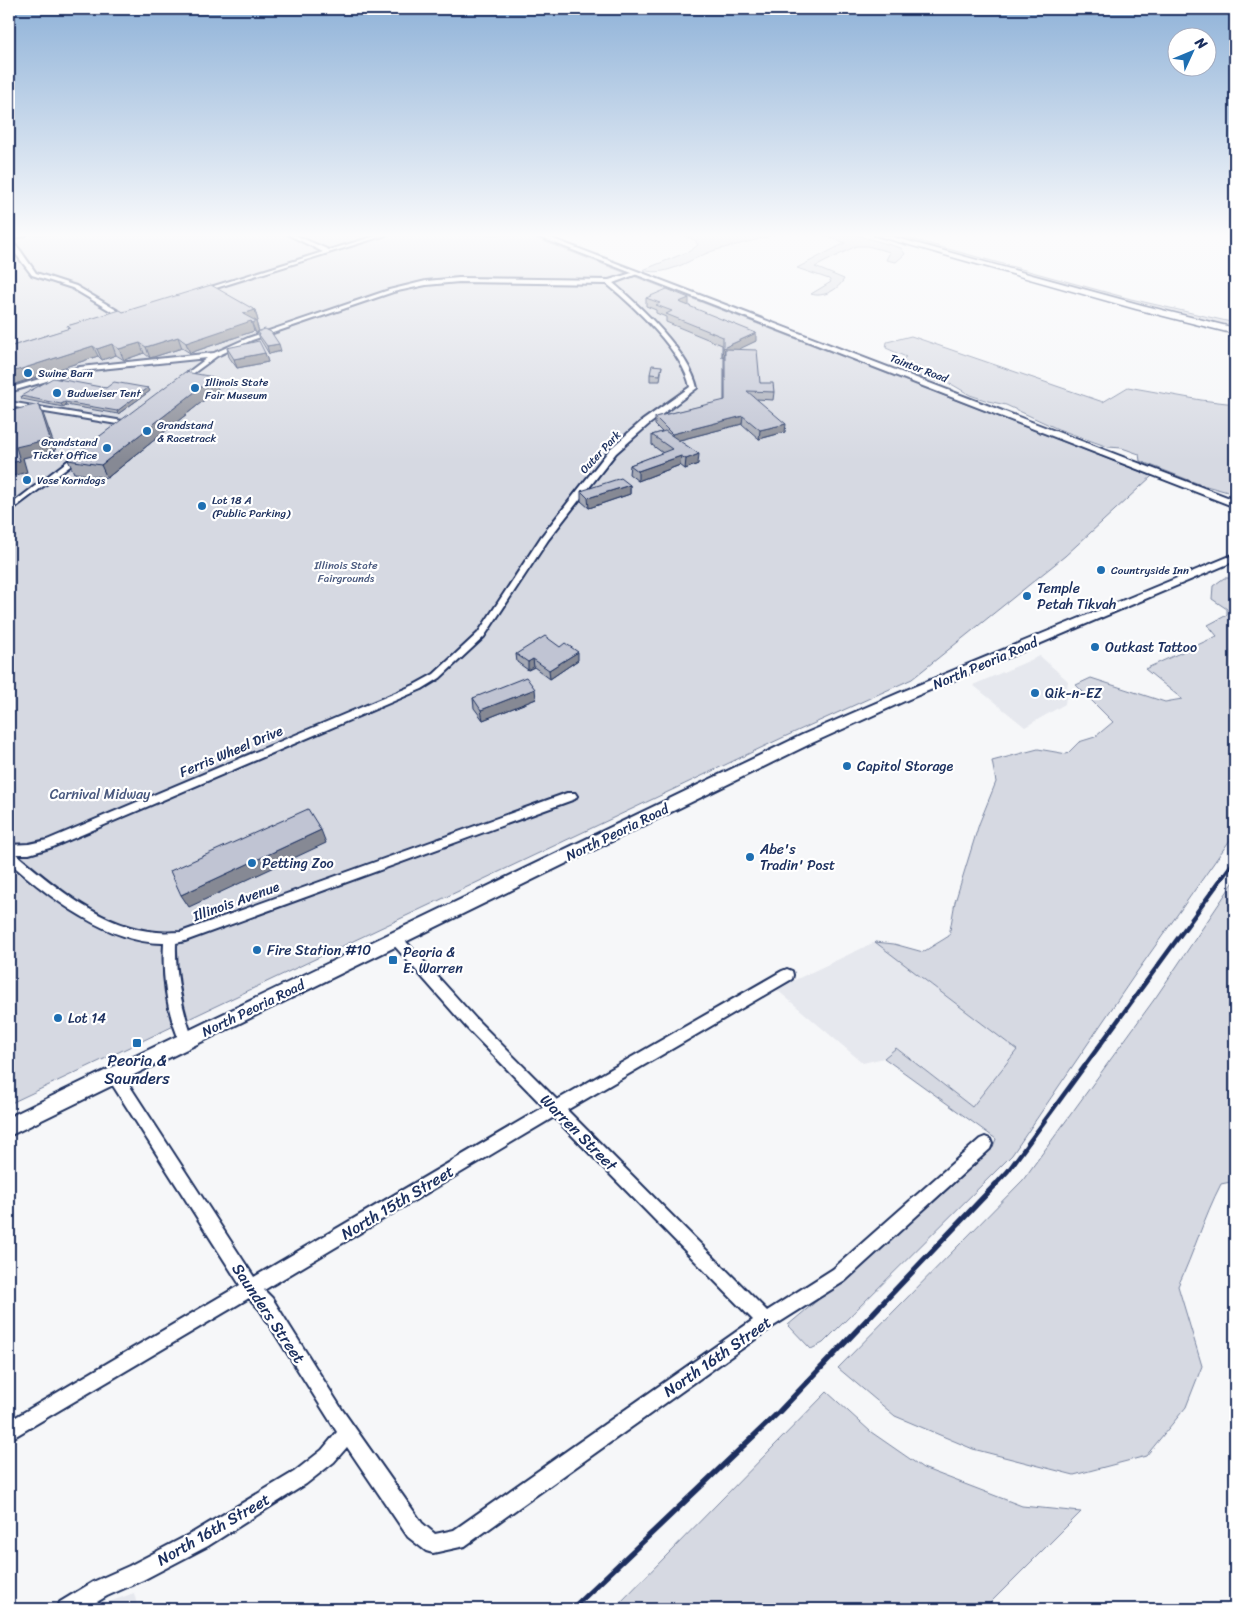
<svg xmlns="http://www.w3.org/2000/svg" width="1244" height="1618" viewBox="0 0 1244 1618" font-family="Sriracha,sans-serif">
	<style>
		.built { fill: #e6e8ee }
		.green { fill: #d6d9e2; stroke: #7884a0 }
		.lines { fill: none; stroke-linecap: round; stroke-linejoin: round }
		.minor-casing { stroke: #1b2f5e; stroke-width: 4 }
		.major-casing { stroke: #1b2f5e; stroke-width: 4 }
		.highway-casing { stroke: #1b2f5e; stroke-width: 3 }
		.minor { fill: #fff; fill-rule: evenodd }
		.major { fill: #fff; fill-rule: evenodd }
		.highway { fill: #fff; fill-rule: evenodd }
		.rail-far1 { stroke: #1b2f5e; stroke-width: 4.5 }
		.rail { stroke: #1b2f5e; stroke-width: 5.5 }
		.wall { fill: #a5a9b5; stroke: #1b2f5e }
		.shaded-wall { fill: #868994; stroke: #1b2f5e }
		.building { fill: #c0c4d3; stroke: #1b2f5e }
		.poi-dot { fill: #1f6fb2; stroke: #fff; stroke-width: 2 }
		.labels { text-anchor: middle; stroke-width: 4.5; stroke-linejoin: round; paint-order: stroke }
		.far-street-label { font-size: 11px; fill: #1b2f5e; stroke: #fff }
		.far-poi-label { font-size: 11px; fill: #1b2f5e; stroke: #fff; text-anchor: start }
		.far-park-label { font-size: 11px; fill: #4a5a7f; stroke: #fff }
		.poi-label { font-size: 14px; fill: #1b2f5e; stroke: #fff; text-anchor: start }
		.street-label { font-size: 14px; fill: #1b2f5e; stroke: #fff }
		.park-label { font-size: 14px; fill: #4a5a7f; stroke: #fff }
		.near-poi-label { font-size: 16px; fill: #1b2f5e; stroke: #fff }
		.near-street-label { font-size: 16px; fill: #1b2f5e; stroke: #fff }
	</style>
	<rect width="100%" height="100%" fill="#f6f7f9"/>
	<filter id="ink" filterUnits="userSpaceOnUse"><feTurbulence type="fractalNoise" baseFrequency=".02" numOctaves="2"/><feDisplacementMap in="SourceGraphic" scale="10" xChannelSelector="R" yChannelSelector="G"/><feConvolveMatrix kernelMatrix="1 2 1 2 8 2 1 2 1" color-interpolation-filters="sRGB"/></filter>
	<g filter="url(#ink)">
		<path class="built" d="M1040,656l28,25 -3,23 -40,23 -52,-42z
			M875,942l142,108 -45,57 -76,-59 -12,10 -21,5 -87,-74z
			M134,1593l4,16h-48l2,-1z"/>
		<path class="green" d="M9,235h518l625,241 -87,80 -153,123 -128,58 -775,367z
			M683,235h90c-19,6 -38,10 -57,15 -24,7 -48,28 -73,20l47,-19 8,-6 -3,-5z
			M825,235h31l45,13 4,6 -9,8 -10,-2 4,-8 -23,-6h-11l-41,21 29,12c-6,11 -21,19 -33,15l20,-12 -2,-3 -32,-11 48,-25z
			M884,235h13l234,64 104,24v6l-72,-17z
			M911,336l192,66 25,-15 73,13 34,4v90l-36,-10 -59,-23 -1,-7 -17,-6 -14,-1 -50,-18 -52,-24 -18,-4 -18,-6 -17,-10 -32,-8 -16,-7 -7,-8 8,-5 -20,-9 1,-6z
			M1224,578h11v255l-101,143 -122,179 -189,188 -12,6 -23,-24 144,-121 60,-55 4,-10 -112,-81 12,-10 76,59 45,-57 -142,-108 19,2 29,8 26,-16 6,-34 24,-78 17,-42 -4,-21 46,-12 29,5 12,-12 16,-5 18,-15 -37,-37 15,-7 74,24 17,-3 -37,-30 72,-33 -9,-11 19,-10v-6l-15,-10 1,-13z
			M1235,880v301l-14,3c-17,33 -27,68 -43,102l24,80 -16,41 -40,49 -72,19 -101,-26 -78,-33 -57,-48 185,-188 133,-183z
			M827,1392l44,40 52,36 99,38 59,6 -97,97h-370z"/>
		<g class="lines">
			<g class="minor-casing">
				<path id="minor" d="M18,235h8l-16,5 10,10 16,23 40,13 49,29v2h-4l-49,-29 -40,-13 -23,-30v-8z
					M289,235h6l34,15 50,-15h7l-183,57 -5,-1 125,-39z
					M635,272l5,1 -27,10c27,23 77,70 84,105l-49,37 -32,28 -68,87 -64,97 -44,41 -18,11 -369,158 -24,7h-13c40,34 87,74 141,78 8,1 16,0 24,0l386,-139h8l2,3 -2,3 -390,142 -9,2c-1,34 6,65 17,97l-2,4 -5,2 -5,-2c-14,-31 -19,-67 -17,-101 -55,1 -116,-47 -155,-81v-17l20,-1 18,-4 367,-155 20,-11 44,-41 63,-96 69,-88 32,-28 48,-34c-6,-34 -56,-81 -83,-103l-148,-2 -33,3 -33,7 -141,48 -35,16 -37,27 -2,-1v-2l29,-22 -126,13 -72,21v-4l71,-21 134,-14 34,-15 141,-48 37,-9 33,-3 150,2z
					M9,402l114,19 4,2 -4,2 -114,-19z
					M78,453l7,2 -76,57v-6z
					M396,934l4,1 76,84 81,81 225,-129 5,-2 5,2 1,4 -1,4 -225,131 200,201 66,-42 147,-130 5,-2 5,2 2,5 -2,5 -145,132 -73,46 -307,219 -32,7 -7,-2 -18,-14 -61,-90 -13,15 -28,22 -98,62 -65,34 -36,16 -22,13h-28l3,-7 33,-20 36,-16 65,-34 100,-60 28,-22 15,-18 -77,-122 -11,-12 -240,142v-19l231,-136 -130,-204 -2,-5 2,-5 5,-2 5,2 134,206 290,-170 -78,-80 -74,-84 -2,-4 2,-4zM554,1117l199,203 -299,210 -19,4 -13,-11 -79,-112 -71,-113 -8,-8z"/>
			</g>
			<g class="major-casing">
				<path id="major" d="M534,235h9l692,265v7z
					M1235,554v7l-326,138 -97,44 -803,393v-19l793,-382 97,-42z"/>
			</g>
			<g class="highway-casing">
				<path id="highway" d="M874,235h12l256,70 93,23v6l-99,-25z"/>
			</g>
			<use href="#minor" class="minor"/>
			<use href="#major" class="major"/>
			<use href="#highway" class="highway"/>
			<path class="rail-far1" d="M995,1185l13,-14 227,-311"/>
			<path class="rail" d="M572,1609l207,-197 217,-228"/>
		</g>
		<path class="wall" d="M646,298l43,8 67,35 -18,8 22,34 14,9 -1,8 -16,-1 28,33 -26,7 -17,-15 -63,16 19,24 -13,5 -5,-4 -42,16 -9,-7 1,-9 33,-12 -11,-8v-10l10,-3 -7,-7v-8l69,-16v-45l-2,1v-12l-56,-23v-5l-10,-4v-3l-10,-4z
			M255,310l3,11 -2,1 3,9 22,20 -12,3 -9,-15 -2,-6h-2l-2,-2 -64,22 -8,-5 -32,10 -6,-5 -20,7 -8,-5 -14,5 -4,-4 -89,30v-39l59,-18 -1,-3 56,-14z
			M227,348l38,5 3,9 -31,6 -8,-11z
			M662,366l-2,15h-10v-7z
			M214,377l4,12 -111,89 -33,-5 -6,-13z
			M106,388h42l2,3 -32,23 -52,-9 -3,2 -41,-8 -1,-3z
			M630,485v9l-41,14 -8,-7v-10z
			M516,654l62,6 -28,19 -16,-12 -6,3 -11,-8z
			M473,698l63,1 -53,21 -9,-12z"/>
		<path class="shaded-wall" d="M689,298v8l-10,-4z
			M255,310l3,11 -2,1 3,10 -3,1 -5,-12 3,10 -64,22 -4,-10 57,-29z
			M756,333v8l-31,15v-7l-1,7 -2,1 1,-9z
			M178,337l4,11 -32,10 -4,-11z
			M140,343l4,10 -20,7 -5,-11z
			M112,344l4,11 -14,5 -5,-11z
			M279,344l2,7 -12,3 -2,-8z
			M93,346l5,10 -89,30v-13z
			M265,353l3,9 -31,6 -3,-9z
			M214,377l4,12 -111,89 -6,-13z
			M148,388l2,3 -32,23 -1,-3z
			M65,402l1,3 -3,2 -2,-3z
			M39,404l5,12 12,34 -33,8 4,14 -18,5v-14l7,-16z
			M743,416l-1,8 -70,18v-8z
			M786,424l-1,8 -26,7 1,-9z
			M699,454l-1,10 -13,5 1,-10z
			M681,456l-1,9 -42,16v-10z
			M630,485v9l-41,14 -1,-10z
			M578,652v8l-28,19 -1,-9z
			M533,659l1,8 -6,3v-8z
			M535,689l1,10 -53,21 -2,-10z
			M321,830l5,13 -137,64 -8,-12z"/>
		<path class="building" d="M211,285l44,25 -12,4 13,7 -3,2 -2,-2 -65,22 -8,-6 -32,10 -6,-4 -21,6 -7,-5 -15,5 -4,-3 -84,27v-26l61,-19 -3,-2 53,-16 3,2z
			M667,289l22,9 -10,4 77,31 -33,15v-11l-57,-23 6,-3 -16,-6 4,-2 -14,-5z
			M265,329l6,3 8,12 -12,2 -10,-14z
			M259,341l6,12 -31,6 -7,-11z
			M725,349l32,1 3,33h13l1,9 -27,-1 39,33 -26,6 -17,-14 -71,18 -17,-17 70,-17z
			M652,365l10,1 -2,9 -10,-1z
			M185,372l29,5 -113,88 -33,-5z
			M53,378l53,10 8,-6 34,6 -31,23 -52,-9 -4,2 -40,-8z
			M39,404l11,35 -34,8 4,14 -11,2v-52z
			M665,431l34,23 -13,5 -5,-3 -43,15 -8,-6 42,-16 -20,-14z
			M621,478l9,7 -42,13 -7,-7z
			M545,636l15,11 5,-4 13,9 -29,18 -16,-11 -5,3 -12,-8z
			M526,677l9,12 -54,21 -8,-12z
			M308,809l13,21 -140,65 -11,-24z"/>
	</g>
	<linearGradient id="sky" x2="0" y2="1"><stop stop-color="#8fb2d8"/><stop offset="0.51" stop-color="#fbfbfc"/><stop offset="1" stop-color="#fbfbfc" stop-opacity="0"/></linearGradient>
	<rect width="1244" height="461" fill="url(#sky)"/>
	<g class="poi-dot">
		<circle cx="28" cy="373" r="5"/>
		<circle cx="195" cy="388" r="5"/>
		<circle cx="57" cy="393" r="5"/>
		<circle cx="147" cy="431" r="5"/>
		<circle cx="107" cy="448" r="5"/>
		<circle cx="27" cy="480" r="5"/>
		<circle cx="202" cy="506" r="5"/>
		<circle cx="1101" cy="570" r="5"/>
		<circle cx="1027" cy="596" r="5"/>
		<circle cx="1095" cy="647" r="5"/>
		<circle cx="1035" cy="693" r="5"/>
		<circle cx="847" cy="766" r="5"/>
		<circle cx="750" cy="857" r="5"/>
		<circle cx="252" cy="863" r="5"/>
		<circle cx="257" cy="950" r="5"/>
		<rect x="388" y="955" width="10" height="10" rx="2.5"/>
		<circle cx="58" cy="1018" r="5"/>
		<rect x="132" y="1038" width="10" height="10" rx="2.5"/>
	</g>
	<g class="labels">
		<g class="far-street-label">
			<text transform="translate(919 368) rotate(21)" y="4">Taintor Road</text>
			<text transform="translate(600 452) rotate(-47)" y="4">Outer Park</text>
		</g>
		<g class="far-poi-label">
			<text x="38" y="377">Swine Barn</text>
			<text x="205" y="386">Illinois State<tspan x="205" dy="13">Fair Museum</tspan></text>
			<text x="67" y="397">Budweiser Tent</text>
			<text x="157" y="429">Grandstand<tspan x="157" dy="13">&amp; Racetrack</tspan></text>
			<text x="97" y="446" text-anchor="end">Grandstand<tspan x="97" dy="13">Ticket Office</tspan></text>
			<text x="37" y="484">Vose Korndogs</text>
			<text x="212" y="504">Lot 18 A<tspan x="212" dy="13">(Public Parking)</tspan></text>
			<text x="1111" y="574">Countryside Inn</text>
		</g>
		<g class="far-park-label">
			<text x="346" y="569">Illinois State<tspan x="346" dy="13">Fairgrounds</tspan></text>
		</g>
		<g class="poi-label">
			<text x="1037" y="593">Temple<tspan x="1037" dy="16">Petah Tikvah</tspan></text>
			<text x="1105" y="652">Outkast Tattoo</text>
			<text x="1045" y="698">Qik-n-EZ</text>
			<text x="857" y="771">Capitol Storage</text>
			<text x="760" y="854">Abe's<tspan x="760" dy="16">Tradin' Post</tspan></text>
			<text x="262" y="868">Petting Zoo</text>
			<text x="267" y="955">Fire Station #10</text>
			<text x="403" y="957">Peoria &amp;<tspan x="403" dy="16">E. Warren</tspan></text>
			<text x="68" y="1023">Lot 14</text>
		</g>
		<g class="street-label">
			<text transform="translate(985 663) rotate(-23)" y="5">North Peoria Road</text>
			<text transform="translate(231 751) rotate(-23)" y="5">Ferris Wheel Drive</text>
			<text transform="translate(617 832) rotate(-26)" y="5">North Peoria Road</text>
			<text transform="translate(236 901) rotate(-20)" y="5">Illinois Avenue</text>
			<text transform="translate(253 1008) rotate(-26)" y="5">North Peoria Road</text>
		</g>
		<g class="park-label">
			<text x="100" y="799">Carnival Midway</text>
		</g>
		<g class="near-poi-label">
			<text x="137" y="1066">Peoria &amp;<tspan x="137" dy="18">Saunders</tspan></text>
		</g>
		<g class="near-street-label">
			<text transform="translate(579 1132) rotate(45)" y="6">Warren Street</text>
			<text transform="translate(397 1202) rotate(-31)" y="6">North 15th Street</text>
			<text transform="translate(269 1313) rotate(56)" y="6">Saunders Street</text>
			<text transform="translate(717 1356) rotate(-35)" y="6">North 16th Street</text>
			<text transform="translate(213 1529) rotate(-30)" y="6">North 16th Street</text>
		</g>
	</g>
	<rect width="1244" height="1618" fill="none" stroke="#fff" stroke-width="30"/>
	<rect x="15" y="15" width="1214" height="1588" fill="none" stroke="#1b2f5e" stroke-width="2" filter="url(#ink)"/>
	<g transform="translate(1192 52) rotate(46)"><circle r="24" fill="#ffffff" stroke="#a4acbf"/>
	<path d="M0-4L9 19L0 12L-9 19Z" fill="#1f6fb2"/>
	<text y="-8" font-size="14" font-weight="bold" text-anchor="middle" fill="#1b2f5e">N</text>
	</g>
</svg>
